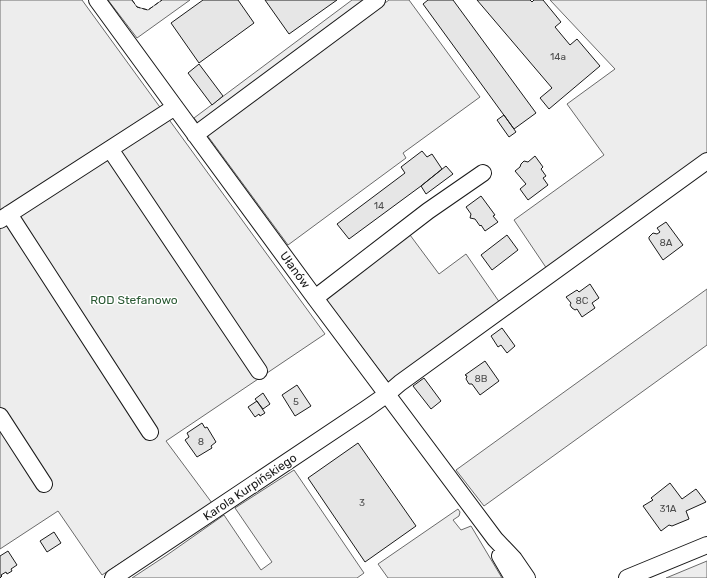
<svg xmlns="http://www.w3.org/2000/svg" width="707" height="578" viewBox="0 0 707 578" font-family="Rubik,sans-serif">
	<style>
		.built { fill: #ededed; stroke: #6a6a6a }
		.building { fill: #e6e6e6; stroke: #1a1a1a }
		.lines { fill: none; stroke-linecap: round; stroke-linejoin: round }
		.minor-casing { stroke: #1a1a1a; stroke-width: 18 }
		.minor { stroke: #fff; stroke-width: 16 }
		.fence { stroke: #1a1a1a; stroke-width: 1; stroke-dasharray: 5 2; stroke-linecap: butt }
		.labels { text-anchor: middle; stroke-width: 3; stroke-linejoin: round; paint-order: stroke }
		.number-label { font-size: 10px; fill: #4d4d4d }
		.street-label { font-size: 12px; fill: #1a1a1a; stroke: #fff }
		.park-label { font-size: 12px; fill: #2b5a34; stroke: #fff }
	</style>
	<rect width="100%" height="100%" fill="#fff"/>
	<path class="built" d="M0,0h82l243,334 -159,107 46,62 -110,72 -44,-64 -58,38z
		M108,0h24l5,7 11,3 14,-10h28l-53,38z
		M352,0h15l-167,126 -6,-8z
		M389,0h20l71,97 -77,56 3,5 -118,87 -81,-110z
		M550,0h157v154l-160,115 -33,-49 90,-65 -37,-51 48,-35z
		M410,235l29,39 27,-20 34,49 -111,80 -64,-85z
		M707,289v56l-223,161 -28,-36z
		M294,470l70,103 -7,5h-225l35,-23 57,-40 37,55 11,-8 -37,-54z
		M458,509l2,3 -1,4 -6,4 8,10 10,-4 31,52h-114l-10,-14z
		M707,561v17h-41z"/>
	<path class="building" d="M203,0h35l16,23 -55,40 -28,-40z
		M265,0h72l-48,34z
		M428,0h25l83,113 -22,16 -91,-125z
		M477,0h53l2,2 2,-2h9l18,22 -6,5 15,18 7,-6 23,27 -51,43 -9,-11 12,-10z
		M199,64l24,32 -11,9 -24,-32z
		M504,115l12,17 -7,5 -12,-17z
		M422,151l5,6 5,-3 10,15 -21,17 -72,53 -12,-15 68,-51 -4,-6z
		M535,156l8,11 -2,2 5,7 -3,2 5,7 -20,15 -8,-11 6,-5 -11,-13 5,-4 1,-3 3,-3 4,1z
		M446,166l7,8 -27,20 -5,-8z
		M481,196l14,19 -2,1 5,6 -13,9 -4,-6 -1,1 -5,-7 -5,-1 1,-4 -5,-7z
		M666,222l17,23 -20,15 -14,-21v-2l4,-4 4,1 3,-2 -3,-4z
		M507,235l11,15 -26,20 -11,-15z
		M590,284l9,14 -7,5 3,5 -13,9 -5,-8 -2,1 -3,-2 -2,-3 1,-2 -5,-6 11,-7 2,2z
		M502,328l13,18 -8,7 -6,-8 -3,2 -7,-11z
		M485,361l14,20 -19,14 -8,-11h-3l-3,-5 1,-3 -2,-1z
		M424,378l17,23 -10,8 -18,-23z
		M297,385l14,21 -16,10 -13,-21z
		M263,393l7,11 -7,5 -8,-10z
		M257,401l8,12 -5,3 -1,-2 -4,3 -7,-10z
		M202,423l3,5 2,-1 9,15 -5,4 1,2 -15,9 -12,-17 4,-3 -2,-4z
		M358,443l58,83 -51,36 -57,-84z
		M670,483l12,16 14,-10 10,13 -20,9 3,8 -17,7 -3,-1 -8,6 -18,-25 10,-6 -2,-2z
		M54,532l7,11 -14,9 -7,-11z
		M8,551l9,14 -6,4 1,2 -5,3 -1,-2 -5,3 1,1 -2,2v-22z"/>
	<g class="lines">
		<g class="minor-casing">
			<path id="minor" d="M97,0l78,107 140,191 180,241 19,20 13,19
				M195,135l182,-135
				M110,149l149,222
				M9,214l141,218
				M0,220l175,-113
				M315,298l113,-87 55,-38
				M0,416l44,68
				M500,556l13,22
				M113,578l253,-169 20,-14 14,-12 307,-222
				M627,578l80,-33"/>
		</g>
		<use href="#minor" class="minor"/>
		<path class="fence" d="M132,0l5,7 11,3 14,-10"/>
	</g>
	<g class="labels">
		<g class="number-label">
			<text x="558" y="60">14a</text>
			<text x="379" y="209">14</text>
			<text x="666" y="246">8A</text>
			<text x="582" y="304">8C</text>
			<text x="481" y="382">8B</text>
			<text x="296" y="405">5</text>
			<text x="201" y="445">8</text>
			<text x="362" y="506">3</text>
			<text x="668" y="512">31A</text>
		</g>
		<g class="street-label">
			<text transform="translate(295 270) rotate(54)" y="4">Ułanów</text>
			<text transform="translate(250 487) rotate(-34)" y="4">Karola Kurpińskiego</text>
		</g>
		<g class="park-label">
			<text x="134" y="304">ROD Stefanowo</text>
		</g>
	</g>
</svg>
